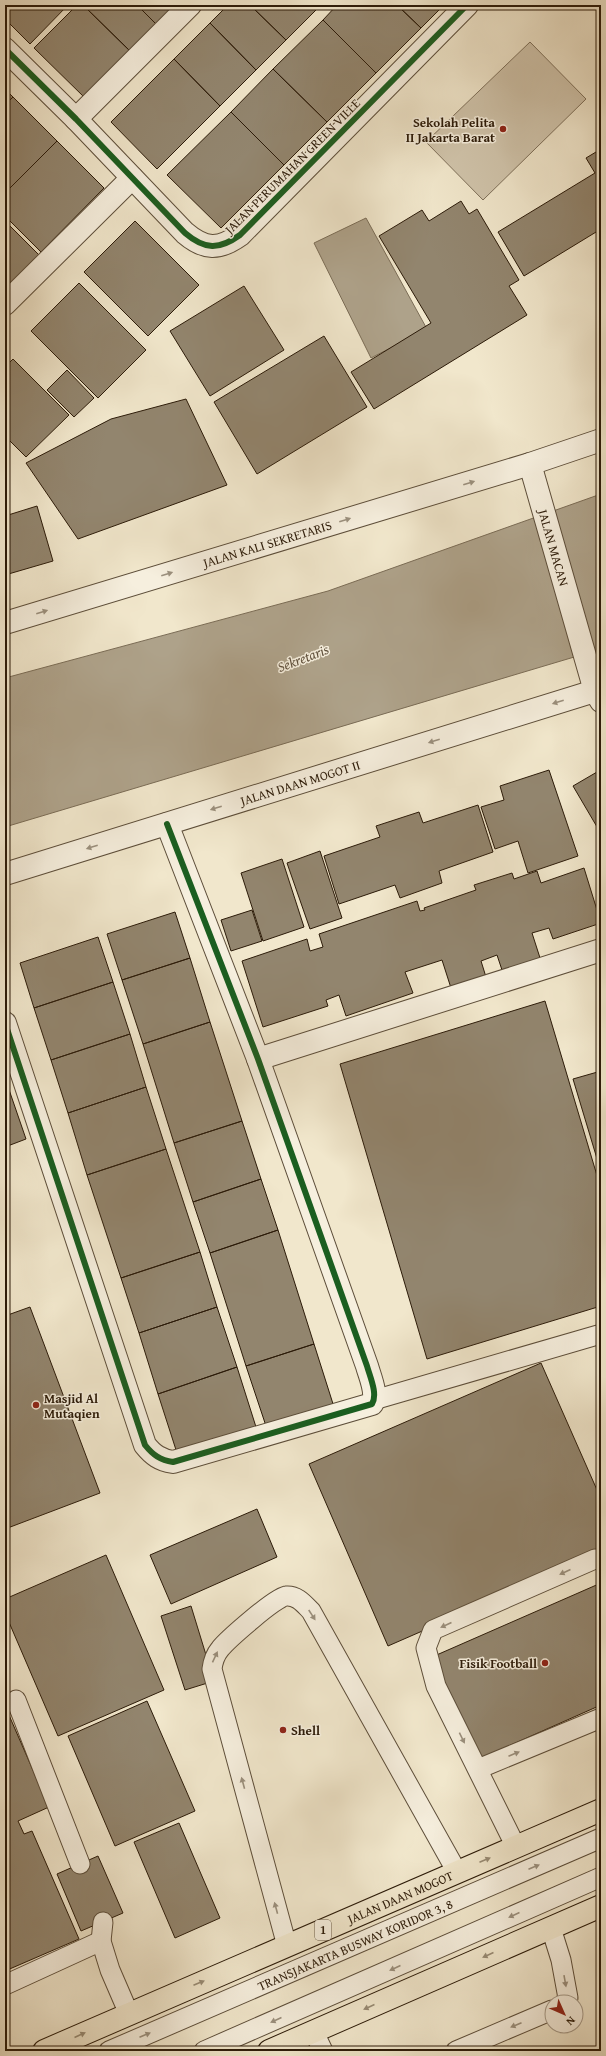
<svg xmlns="http://www.w3.org/2000/svg" width="606" height="2056" viewBox="0 0 606 2056" font-family="'Gentium Book Plus',serif">
	<style>
		.green { fill: #d0c4ab; stroke: #7e705a }
		.water { fill: #aea28a; stroke: #7a6c56 }
		.building { fill: #92856e; stroke: #2c1b09 }
		.lines { fill: none; stroke-linecap: round; stroke-linejoin: round }
		.service-casing { stroke: #5d4e3a; stroke-width: 21 }
		.minor-casing { stroke: #5d4e3a; stroke-width: 24 }
		.trunk-casing { stroke: #2c1b09; stroke-width: 24 }
		.service { stroke: #f6efde; stroke-width: 19 }
		.minor { stroke: #f6efde; stroke-width: 22 }
		.trunk { stroke: #f1e7cc; stroke-width: 22 }
		.cycleway-casing { stroke: #f6efde; stroke-width: 8 }
		.cycleway { stroke: #1b5e20; stroke-width: 6 }
		.oneway { fill: #9b907e }
		.oneway2 { fill: #988b74 }
		.poi-dot { fill: #8f2418; stroke: #f6efde; stroke-width: 1.5 }
		.labels { text-anchor: middle; stroke-width: 3; stroke-linejoin: round; paint-order: stroke }
		.shield { fill: #f6efde; stroke: #695b49; stroke-width: 1 }
		.shield-label { font-size: 12px; font-weight: bold; fill: #2c1b09 }
		.poi-label { font-size: 13px; font-weight: bold; fill: #2c1b09; stroke: #f6efde; text-anchor: end }
		.street-label { font-size: 13px; fill: #2c1b09; stroke: #f6efde }
		.water-label { font-size: 14px; font-style: italic; fill: #60513d; stroke: #f6efde }
	</style>
	<rect width="100%" height="100%" fill="#f1e7cc"/>
	<filter id="stains"><feTurbulence type="fractalNoise" baseFrequency=".005" numOctaves="4"/><feColorMatrix values="0 0 0 0 .2 0 0 0 0 .09 0 0 0 0 .02 0 0 0 .5 -.17"/></filter>
	<radialGradient id="worn" r=".72"><stop offset=".6" stop-color="#630" stop-opacity="0"/><stop offset="1" stop-color="#630" stop-opacity=".3"/></radialGradient>
	<path class="green" d="M530,42l56,57 -103,101 -57,-58z"/>
	<path class="water" d="M366,218l61,111 -56,29 -57,-115z
		M601,494v155l-596,178v-149l323,-87z"/>
	<path class="building" d="M5,5h63l-38,39 -25,-25z
		M77,5h6l49,48 -46,46 -52,-51z
		M83,5h54l21,21 -26,27z
		M137,5h43l-22,21z
		M228,5h22l36,35 -30,30 -46,-47z
		M250,5h61l5,5 -30,30z
		M337,5h60l24,23 -45,45 -53,-53z
		M397,5h47l-23,23z
		M323,20l53,53 -49,49 -54,-53z
		M210,23l46,47 -36,36 -46,-47z
		M174,59l46,47 -63,63 -46,-47z
		M273,69l54,53 -43,43 -53,-53z
		M5,89l8,8 -8,8z
		M13,97l44,44 -52,52v-88z
		M231,112l53,53 -63,63 -54,-53z
		M57,141l47,47 -63,64 -36,-36v-23z
		M601,149v80l-77,47 -26,-44 97,-59 -9,-15z
		M461,201l8,13 8,-5 42,71 -10,6 18,29 -153,94 -23,-37 80,-49 -52,-87 43,-26 7,11z
		M135,221l64,64 -51,51 -64,-64z
		M10,226l32,32 -37,37v-65z
		M79,283l67,67 -48,48 -67,-67z
		M244,286l40,64 -74,46 -40,-65z
		M324,336l43,71 -110,67 -43,-72z
		M13,359l56,56 -43,42 -21,-21v-69z
		M67,370l27,28 -20,19 -27,-27z
		M186,399l41,86 -149,54 -52,-76 85,-44z
		M37,506l16,55 -48,14v-59z
		M549,770l29,86 -50,17 -10,-32 -23,8 -14,-42 23,-7 -4,-14z
		M597,772l4,7 -1,53 -27,-46z
		M478,805l15,47 -54,19 3,12 -42,15 -5,-13 -56,19 -15,-48 56,-19 -4,-11 43,-14 4,11z
		M320,851l22,67 -32,11 -23,-66z
		M282,859l22,68 -41,14 -22,-68z
		M584,868l17,55 -48,16 -4,-11 -17,5 9,28 -38,12 -6,-18 -16,6 5,16 -35,11 -9,-28 -37,12 8,21 -67,23 -7,-21 -13,5 2,6 -65,21 -21,-66 65,-22 3,12 13,-4 -4,-13 98,-33 3,10 5,-1 -1,-2 52,-18 -2,-5 38,-12 2,6 23,-8 4,12z
		M252,910l10,31 -31,10 -10,-31z
		M175,912l15,46 -68,22 -15,-46z
		M98,937l15,45 -79,26 -14,-45z
		M190,958l20,64 -67,22 -21,-64z
		M113,982l17,52 -79,26 -17,-52z
		M545,1001l56,188v117l-174,53 -87,-295z
		M210,1022l32,99 -68,22 -31,-99z
		M130,1034l16,53 -78,26 -17,-53z
		M601,1071v101l-28,-93z
		M5,1078l21,61 -21,8z
		M146,1087l20,62 -79,26 -19,-62z
		M242,1121l19,58 -68,23 -19,-59z
		M166,1149l34,103 -79,26 -34,-103z
		M261,1179l17,51 -68,23 -17,-51z
		M278,1230l36,114 -68,22 -36,-113z
		M200,1252l17,55 -78,26 -18,-55z
		M30,1307l70,186 -95,36v-213z
		M217,1307l20,60 -79,27 -19,-61z
		M314,1344l20,63 -67,22 -21,-63z
		M541,1363l60,136v54l-213,93 -79,-182z
		M237,1367l19,60 -79,26 -19,-59z
		M257,1509l20,48 -106,47 -21,-49z
		M106,1555l58,135 -106,46 -53,-123v-14z
		M601,1583v122l-124,55 -45,-103z
		M191,1606l23,75 -29,9 -24,-74z
		M147,1701l48,110 -80,35 -47,-110z
		M5,1706l44,101 -31,14 6,13 8,-3 47,108 -74,32z
		M179,1823l41,95 -45,20 -41,-96z
		M98,1856l25,57 -42,18 -24,-57z
		M145,2043l3,8h-23z"/>
	<g class="lines">
		<g class="service-casing">
			<g id="service">
				<path d="M374,1400l227,-66"/>
				<path d="M16,1700l64,164"/>
				<path d="M478,1769l123,-51"/>
				<path d="M516,1847l-80,-161 -10,-38 7,-18 162,-71h6"/>
				<path d="M103,1922l-2,19 9,29 19,44"/>
				<path d="M551,1928l10,32 7,38 -3,4"/>
				<path d="M287,1946l-75,-277c1,-8 3,-14 8,-20 7,-9 57,-53 66,-53 11,-1 18,8 25,15l146,261"/>
				<path d="M5,1985l96,-44"/>
				<path d="M314,2032l9,19"/>
				<path id="s1" d="M109,2051l492,-213"/>
				<path d="M204,2051l397,-174"/>
				<path d="M456,2051l96,-41"/>
			</g>
		</g>
		<g class="minor-casing">
			<g id="minor">
				<path d="M5,49l71,70 109,114c20,17 34,17 55,2l227,-230"/>
				<path d="M76,119l114,-114"/>
				<path d="M5,304l127,-126"/>
				<path id="s2" d="M530,464l65,227 6,10"/>
				<path id="s3" d="M5,623l525,-159 71,-24"/>
				<path id="s4" d="M5,874l596,-185"/>
				<path d="M5,1023l140,422c8,10 15,15 28,17l199,-58c6,-10 -2,-27 -5,-38l-109,-307 -91,-235"/>
				<path d="M258,1059l343,-109"/>
			</g>
		</g>
		<g class="trunk-casing">
			<g id="trunk">
				<path id="s5" d="M44,2051l557,-241"/>
				<path d="M269,2051l332,-145"/>
			</g>
		</g>
		<use href="#service" class="service"/>
		<use href="#minor" class="minor"/>
		<use href="#trunk" class="trunk"/>
		<g class="cycleway-casing">
			<path id="cycleway" d="M5,49l71,70 109,114c20,17 34,17 55,2l227,-230
				M5,1023l140,422c8,10 15,15 28,17l199,-58c6,-10 -2,-27 -5,-38l-109,-307 -91,-235"/>
		</g>
		<use href="#cycleway" class="cycleway"/>
	</g>
	<defs><path id="oneway-solid" d="M-6-.8H1V-3.2L6.5 0L1 3.2V.8H-6Z"/></defs>
	<g class="oneway">
		<use href="#oneway-solid" transform="translate(469 483) rotate(-17)"/>
		<use href="#oneway-solid" transform="translate(345 520) rotate(-17)"/>
		<use href="#oneway-solid" transform="translate(167 574) rotate(-17)"/>
		<use href="#oneway-solid" transform="translate(42 612) rotate(-17)"/>
		<use href="#oneway-solid" transform="translate(558 702) rotate(163)"/>
		<use href="#oneway-solid" transform="translate(434 741) rotate(163)"/>
		<use href="#oneway-solid" transform="translate(216 808) rotate(163)"/>
		<use href="#oneway-solid" transform="translate(92 847) rotate(163)"/>
		<use href="#oneway-solid" transform="translate(565 1572) rotate(156)"/>
		<use href="#oneway-solid" transform="translate(312 1615) rotate(57)"/>
		<use href="#oneway-solid" transform="translate(446 1625) rotate(156)"/>
		<use href="#oneway-solid" transform="translate(215 1657) rotate(-65)"/>
		<use href="#oneway-solid" transform="translate(462 1738) rotate(64)"/>
		<use href="#oneway-solid" transform="translate(514 1754) rotate(-23)"/>
		<use href="#oneway-solid" transform="translate(243 1783) rotate(-105)"/>
		<use href="#oneway-solid" transform="translate(534 1867) rotate(-23)"/>
		<use href="#oneway-solid" transform="translate(276 1908) rotate(-105)"/>
		<use href="#oneway-solid" transform="translate(514 1915) rotate(156)"/>
		<use href="#oneway-solid" transform="translate(395 1968) rotate(156)"/>
		<use href="#oneway-solid" transform="translate(565 1981) rotate(80)"/>
		<use href="#oneway-solid" transform="translate(276 2020) rotate(156)"/>
		<use href="#oneway-solid" transform="translate(516 2025) rotate(157)"/>
		<use href="#oneway-solid" transform="translate(145 2035) rotate(-23)"/>
	</g>
	<g class="oneway2">
		<use href="#oneway-solid" transform="translate(485 1860) rotate(-23)"/>
		<use href="#oneway-solid" transform="translate(488 1955) rotate(156)"/>
		<use href="#oneway-solid" transform="translate(199 1983) rotate(-23)"/>
		<use href="#oneway-solid" transform="translate(369 2007) rotate(156)"/>
		<use href="#oneway-solid" transform="translate(80 2035) rotate(-24)"/>
	</g>
	<g class="poi-dot">
		<circle cx="503" cy="129" r="4"/>
		<circle cx="36" cy="1405" r="4"/>
		<circle cx="545" cy="1663" r="4"/>
		<circle cx="283" cy="1730" r="4"/>
	</g>
	<g class="labels">
		<rect class="shield" x="315" y="1920" width="16" height="20" rx="3"/>
		<g class="shield-label">
			<text x="323" y="1934">1</text>
		</g>
		<g class="poi-label">
			<text x="495" y="127">Sekolah Pelita<tspan x="495" dy="15">II Jakarta Barat</tspan></text>
			<text x="44" y="1403" text-anchor="start">Masjid Al<tspan x="44" dy="15">Mutaqien</tspan></text>
			<text x="537" y="1668">Fisik Football</text>
			<text x="291" y="1735" text-anchor="start">Shell</text>
		</g>
		<g class="street-label">
			<text transform="translate(292 166) rotate(-45)" y="5">JALAN PERUMAHAN GREEN VILLE</text>
			<text dy="5" stroke="none"><textPath href="#s3" startOffset="274">JALAN KALI SEKRETARIS</textPath></text>
			<text dy="5" stroke="none"><textPath href="#s2" startOffset="87">JALAN MACAN</textPath></text>
			<text dy="5" stroke="none"><textPath href="#s4" startOffset="309">JALAN DAAN MOGOT II</textPath></text>
			<text dy="5" stroke="none"><textPath href="#s5" startOffset="388">JALAN DAAN MOGOT</textPath></text>
			<text dy="5" stroke="none"><textPath href="#s1" startOffset="268">TRANSJAKARTA BUSWAY KORIDOR 3, 8</textPath></text>
		</g>
		<g class="water-label">
			<text transform="translate(303 658) rotate(-21)" y="5">Sekretaris</text>
		</g>
	</g>
	<rect width="606" height="2056" fill="none" stroke="#f1e7cc" stroke-width="20"/>
	<rect x="6" y="6" width="594" height="2044" fill="none" stroke="#2c1b09" stroke-width="2"/>
	<rect x="10" y="10" width="586" height="2036" fill="none" stroke="#2c1b09"/>
	<g transform="translate(564 2014) rotate(135)"><circle r="19" fill="#f6efde" stroke="#a59a89"/>
	<path d="M0-3L7 15L0 10L-7 15Z" fill="#8f2418"/>
	<text y="-6" font-size="11" font-weight="bold" text-anchor="middle" fill="#2c1b09">N</text>
	</g>
	<rect width="100%" height="100%" filter="url(#stains)"/>
	<rect width="100%" height="100%" fill="url(#worn)"/>
</svg>
